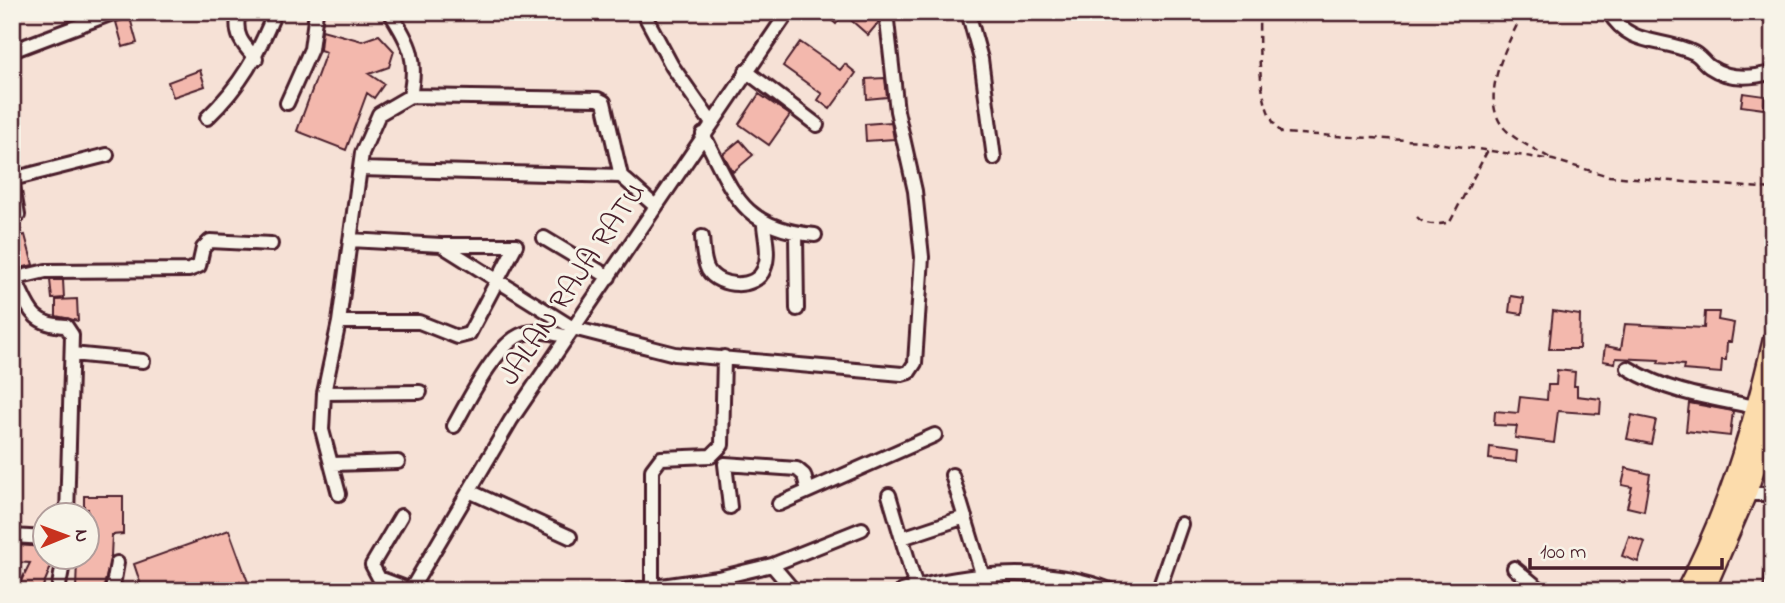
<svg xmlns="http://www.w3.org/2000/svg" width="1785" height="603" viewBox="0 0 1785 603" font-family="'Indie Flower',sans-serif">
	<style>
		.building { fill: #f3b8ad; stroke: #4a1f2b; stroke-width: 2 }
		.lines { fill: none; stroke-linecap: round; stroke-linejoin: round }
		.minor-casing { stroke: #4a1f2b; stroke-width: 18 }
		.highway-casing { stroke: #4a1f2b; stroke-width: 24 }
		.path { stroke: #4a1f2b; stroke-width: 2.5; stroke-dasharray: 7 5; stroke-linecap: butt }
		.minor { stroke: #f7f3e8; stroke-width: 12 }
		.highway { stroke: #fcdcac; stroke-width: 19 }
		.labels { text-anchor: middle; stroke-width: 6; stroke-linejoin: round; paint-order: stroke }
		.street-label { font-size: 30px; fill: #4a1f2b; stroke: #f7f3e8 }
	</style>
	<rect width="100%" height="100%" fill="#f6e1d6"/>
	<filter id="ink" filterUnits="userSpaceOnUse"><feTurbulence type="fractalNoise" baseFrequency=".0143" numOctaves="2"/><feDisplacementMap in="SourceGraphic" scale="14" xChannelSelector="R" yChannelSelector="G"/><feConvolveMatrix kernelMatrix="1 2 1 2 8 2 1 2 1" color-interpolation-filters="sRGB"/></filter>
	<g filter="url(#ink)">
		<path class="building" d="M822,12h55l1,11 -10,12 -24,-21 -8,10z
			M130,18l7,25 -14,4 -7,-25z
			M322,30l40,11 17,-6 15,16 -5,16 -20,7 15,10 -10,14 -7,-5 -21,57 -49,-19 29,-79 -6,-2z
			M800,42l40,28 5,-6 11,9 -26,36 -12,-9 4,-6 -39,-28z
			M200,70l5,16 -32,11 -5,-15z
			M885,78l2,19 -20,2 -1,-20z
			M1743,93l22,3 -1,13 -23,-3z
			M759,94l31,21 -21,30 -30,-21z
			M891,122l3,17 -28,2 -1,-17z
			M740,140l13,15 -20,17 -10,-18z
			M25,235l8,30 -21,5v-32z
			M50,280h13l1,18 -12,1z
			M1511,296l13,2 -2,16 -13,-2z
			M77,299l1,22 -22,-5v-16z
			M1553,311l27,4 -1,34h-30z
			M1705,312h14l-1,8 16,3 -3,19h-4l-1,18h-4l-1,13 -38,-3 1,-5 -26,-2 1,-3 -43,-2 -1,5 -12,-2 2,-15 16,3 4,-25 79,4z
			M1557,370l18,2 -1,14h3v10l24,3 -1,15 -42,-3 -4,32 -39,-5 2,-12 -23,-1 1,-14 23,2 2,-16 27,3 1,-15h8z
			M1689,403l44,8 -3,25 -44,-5z
			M1632,415l24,5 -5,24 -24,-5z
			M1490,447l27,4 -1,11 -27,-3z
			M1626,468l24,6 -6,37 -17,-4 5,-20 -10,-2z
			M84,496h39v38l-11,1 -1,21 -8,35h-27l1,-34h11v-48h-4z
			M229,530l20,55 -15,6h-91l-9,-27z
			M1629,536l16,6 -7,20 -16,-6z
			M15,545l31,2v10h9l-14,34h-10l-12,-6 11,-22 -16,-1z"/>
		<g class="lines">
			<g class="minor-casing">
				<path id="minor" d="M247,12l-9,5c-3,20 5,27 18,42
					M643,12l29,54 39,56
					M968,12l13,47 13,99
					M1609,12c21,36 53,25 85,41 6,3 10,10 16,14 19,13 43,11 63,5
					M12,51l103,-39
					M746,71l71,54
					M410,96l188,3 6,3 17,74 33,29
					M287,103l24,-54 5,-37
					M207,118c35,-34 50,-62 68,-106
					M703,134c31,59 37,94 112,101
					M360,169l261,7
					M12,179l95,-24
					M12,180l6,35
					M796,233l1,76
					M702,237c1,10 1,24 6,33 11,18 48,20 56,-1 6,-14 1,-31 0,-44
					M544,238l65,39
					M350,240l91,5 132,83 102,26 227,20 7,-2 6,-9 7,-106 -7,-66 -18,-80 -11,-99
					M12,279l34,-8 143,-1 10,-4 4,-18 7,-7 61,3
					M15,279c14,28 15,46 51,47l6,9 -5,181
					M339,322h80l38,15 12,-3 47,-89h-72
					M72,354l71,7
					M1628,368c40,25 83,30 129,39
					M324,393l96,-1
					M454,426c13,-23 43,-84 69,-92 14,-5 31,-1 44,3
					M333,464l65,-2
					M952,475l31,102
					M469,491l101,46
					M339,494l-17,-64 2,-37 15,-71 23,-169 17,-39 31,-18c8,-39 0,-51 -20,-84
					M1746,494h27
					M889,495l27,92
					M779,504l156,-69
					M730,507l-5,-43 72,5 7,6 4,16
					M401,516l-29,49 7,13 32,12
					M12,536l34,2
					M902,538l63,-21
					M772,565l90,-36
					M1514,568l28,23
					M652,586v-116l9,-12 50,-2 11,-11 2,-88
					M58,591l6,-33
					M112,591l5,-28
					M410,591l101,-171 277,-408
					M626,591l92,-13 54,-13 22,26
					M902,591c66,-19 146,-26 211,0
					M1158,591l23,-67
					M1771,591l2,-21"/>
			</g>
			<g class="highway-casing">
				<path id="highway" d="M1686,591c42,-80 67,-163 87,-250
					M1704,591l42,-97 27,-81"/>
			</g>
			<path class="path" d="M1259,12c1,34 -4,97 23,121l141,8 130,19 56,16 164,13
				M1522,15c-15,30 -44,83 -18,113 12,13 31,21 46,30
				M1417,217c8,9 21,8 33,5l38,-72"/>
			<use href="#minor" class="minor"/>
			<use href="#highway" class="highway"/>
		</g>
	</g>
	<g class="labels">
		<g class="street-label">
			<text transform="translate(571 283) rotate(-56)" y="10">JALAN RAJA RATU</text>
		</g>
	</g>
	<rect width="1785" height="603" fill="none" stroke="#f7f3e8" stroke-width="42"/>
	<rect x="21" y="21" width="1743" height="561" fill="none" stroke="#4a1f2b" stroke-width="2.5" filter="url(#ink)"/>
	<g transform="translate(66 536) rotate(89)"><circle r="33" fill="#f7f3e8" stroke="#b29e9c" stroke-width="2"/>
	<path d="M0-5L12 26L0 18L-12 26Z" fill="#c8321e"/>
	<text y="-10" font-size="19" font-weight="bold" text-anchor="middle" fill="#4a1f2b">N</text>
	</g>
	<path d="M1530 558v10h192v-10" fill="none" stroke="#4a1f2b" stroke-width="3.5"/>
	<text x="1540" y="558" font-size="21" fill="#4a1f2b" stroke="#f7f3e8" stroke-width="5" paint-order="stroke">100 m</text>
</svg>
